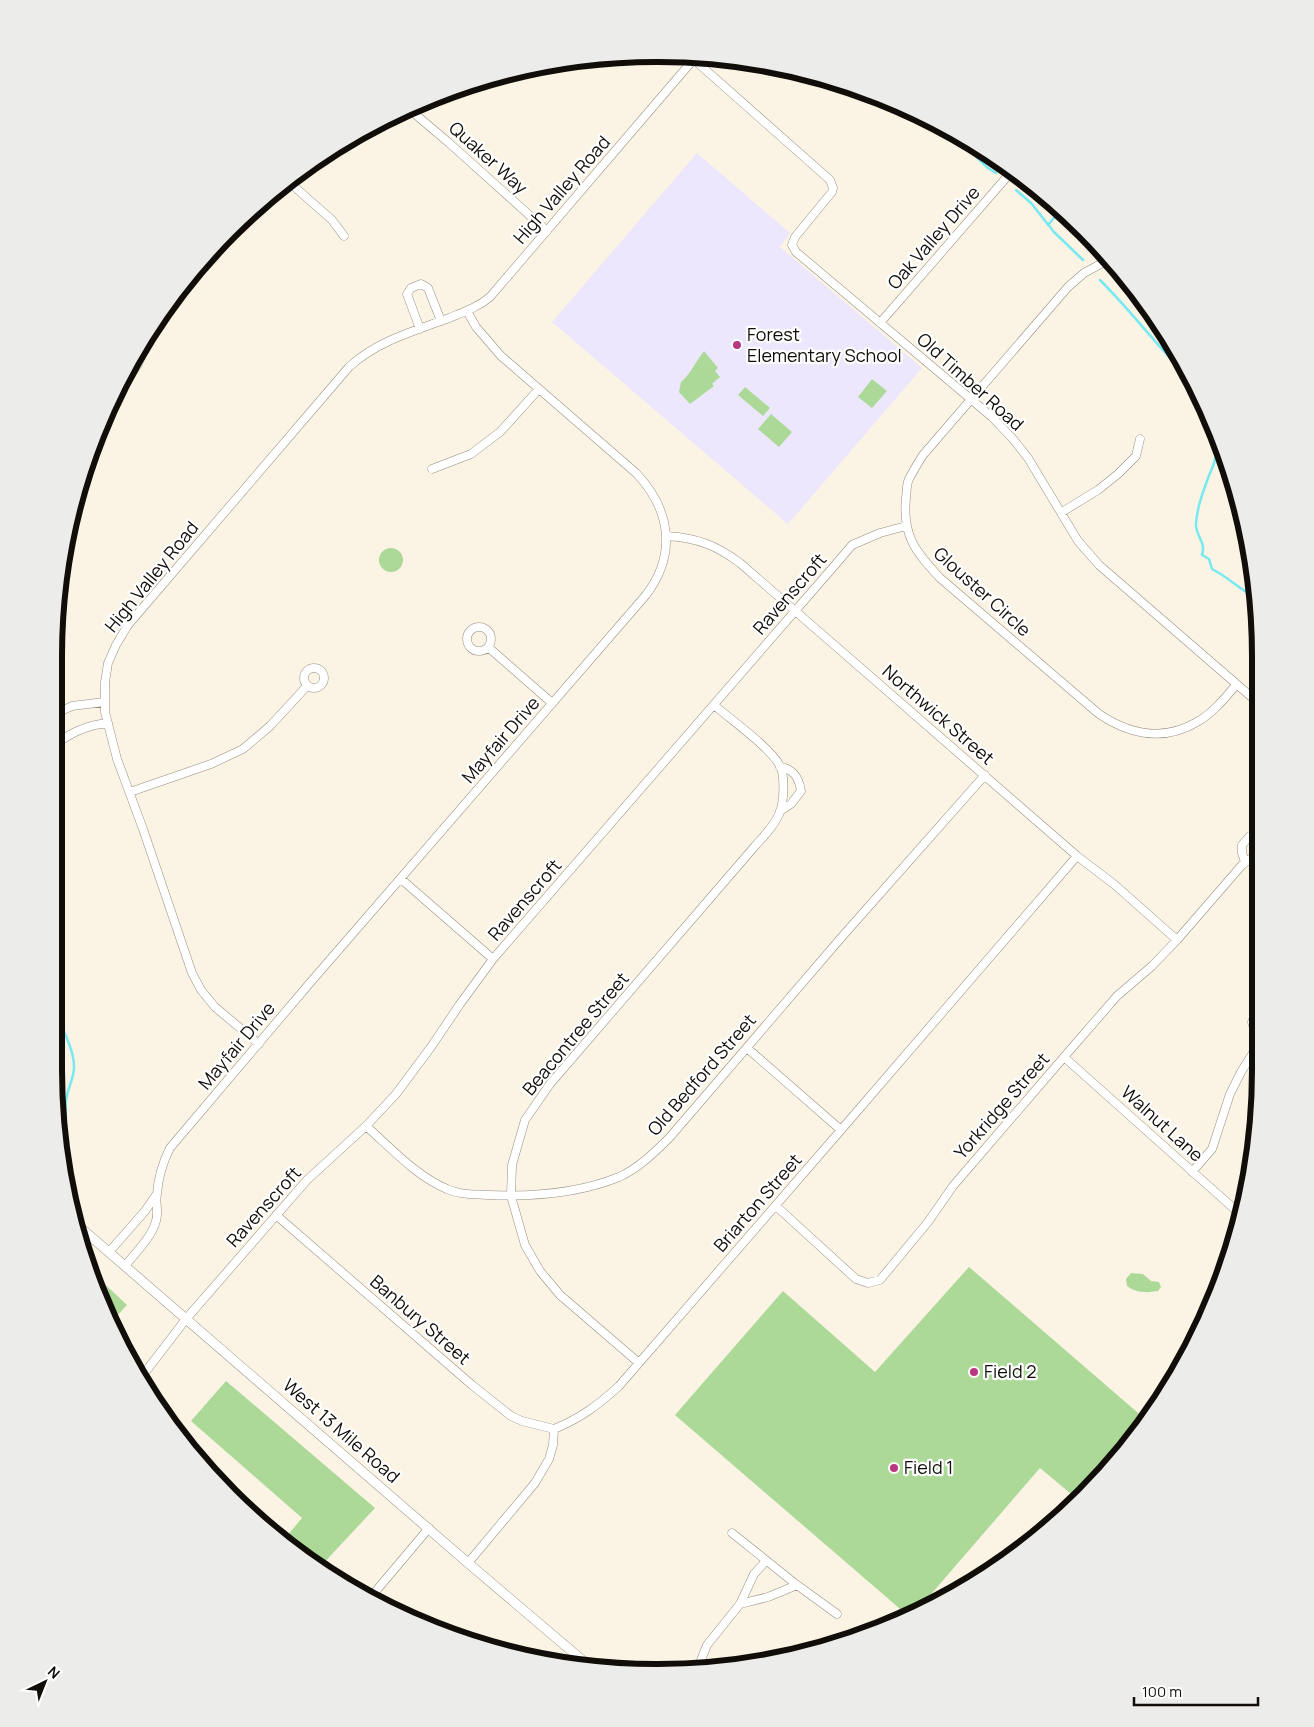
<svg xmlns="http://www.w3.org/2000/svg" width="1314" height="1727" viewBox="0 0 1314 1727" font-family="Manrope,sans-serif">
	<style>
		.education { fill: #ece7fd }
		.green { fill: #acd998 }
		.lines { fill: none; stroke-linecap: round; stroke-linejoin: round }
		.stream { stroke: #77e9f1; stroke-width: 2.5 }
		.minor-casing { stroke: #968f81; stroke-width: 9 }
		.tertiary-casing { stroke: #968f81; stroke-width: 10 }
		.minor { stroke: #fff; stroke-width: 8 }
		.tertiary { stroke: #fff; stroke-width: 9 }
		.poi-dot { fill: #b9377f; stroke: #fff; stroke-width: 2 }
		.labels { text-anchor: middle; stroke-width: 4.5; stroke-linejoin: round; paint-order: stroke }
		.street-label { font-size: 18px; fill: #110e09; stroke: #fff }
		.poi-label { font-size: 18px; fill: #110e09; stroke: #fff; text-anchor: start }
		.rim { fill: none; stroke: #110e09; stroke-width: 6 }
	</style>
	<rect width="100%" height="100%" fill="#fbf3e4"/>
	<path class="education" d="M697,153l93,80 -10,14 142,121 -134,156 -236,-202z"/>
	<path class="green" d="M704,351l14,17 -3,3 5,6 -8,7 2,2 -24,18 -11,-12 2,-10c9,-7 15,-21 23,-31z
		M872,379l15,12 -15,17 -14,-11z
		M745,387l25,21 -7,8 -25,-21z
		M771,414l21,18 -13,15 -21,-18z
		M379 560a12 12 0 1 1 24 0a12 12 0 1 1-24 0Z
		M969,1267l176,152 -35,49 -34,30 -36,-30 -120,139 -14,7 -231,-199 108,-124 92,81z
		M1131,1273l12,1 8,7 8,1 2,5 -3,4c-11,2 -22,2 -31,-5l-1,-7z
		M94,1274l33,31 -14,15z
		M226,1381l149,127 -55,59 -30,-18 -8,-7 20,-24 -111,-97z"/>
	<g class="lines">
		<path class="stream" d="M941,128l13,13 12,6 22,21 8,5
			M1016,190l15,13 23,29 29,28
			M1048,225l12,-14
			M1100,280c30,30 55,63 84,93
			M1208,422c-1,13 3,12 7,22 1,4 1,11 0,15 -1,8 -6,14 -8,22 -5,14 -11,30 -11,45 1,11 10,17 6,29l7,4 3,10c16,8 27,20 43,28
			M54,1007c6,19 20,40 20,60 0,12 -7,22 -8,34 -1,13 2,28 -3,39"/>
		<g class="minor-casing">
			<path id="minor" d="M691,57l139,123 3,8 -1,4 -37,45 -3,8 4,7 151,127 45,38 21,22 15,19 50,83 21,24 156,135
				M409,109l39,33 99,89
				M289,182l43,38 12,16
				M1108,260l-24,13 -16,14 -145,168c-5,8 -10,16 -14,24 -3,6 -2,13 -3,19 -4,38 10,54 34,80l159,136c30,20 64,28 98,8 16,-9 28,-24 39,-37
				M880,323l132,-152
				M420,329l-13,-35 4,-6 10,-4 7,4 13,33
				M109,409l29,-45 14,-32
				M432,469l39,-15 29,-22 39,-43
				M1062,512l36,-22 20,-16 18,-18 4,-17
				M667,536c30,2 49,9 73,27l337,293 38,29 62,55
				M467 639a12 12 0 1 1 24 0a12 12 0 1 1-24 0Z
				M488,647l64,56
				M304 678a10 10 0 1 1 20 0a10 10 0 1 1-20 0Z
				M55,714l17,-8 32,-4
				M55,745c16,-13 32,-20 53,-22
				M130,792l81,-28 32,-15 27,-23 37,-40
				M780,811l11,-7 10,-13c-2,-13 -7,-22 -21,-24
				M1245,862l-3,-9v-8l8,-9h5
				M401,879l92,80
				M1255,1032l-3,-10 3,-6
				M259,1044l-44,-37 -14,-17 -9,-17 -49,-144 -26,-70 -12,-47v-30l3,-19 8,-18 12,-20 221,-258c28,-26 65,-36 100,-49 15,-6 29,-11 41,-21l203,-237
				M747,1048l94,82
				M1064,1057l176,157
				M366,1126c25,22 50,50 81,63 13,6 26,5 41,6 44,2 89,-1 131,-18 20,-9 36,-25 51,-40l170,-198 145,-164
				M1192,1172l20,-23 18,-55 11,-22 14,-22
				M776,1206l80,73 12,4 12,-3 48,-58 25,-36 111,-129 53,-61 35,-30 25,-26 65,-75 8,-6 5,-1
				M276,1215l196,170 39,31 11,5 32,8
				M109,1252l36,-41 11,-16
				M125,1266c10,-13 27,-29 31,-45 3,-10 -1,-18 1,-27 1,-16 6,-32 13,-46l139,-164 337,-389c31,-41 25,-85 -10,-122l-135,-117 -25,-29 -9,-16
				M639,1363l-79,-68 -20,-24 -15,-26 -14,-49 1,-31 13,-45 25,-36 205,-238c9,-10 20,-21 25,-34 4,-11 5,-37 0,-46 -10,-19 -49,-46 -66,-61
				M140,1379l46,-60 121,-139 59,-54 30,-32 35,-47 29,-43 33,-45 342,-394 17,-20 28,-12 26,-7
				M554,1429c27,-11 44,-24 65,-43l222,-256 236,-274
				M732,1533l65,52 40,29
				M468,1563l67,-80 14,-24 4,-14 1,-16
				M370,1598l59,-70
				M740,1604l28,-7 29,-12
				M699,1672l2,-12 6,-15 33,-41 14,-30 12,-13"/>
		</g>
		<g class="tertiary-casing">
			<path id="tertiary" d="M74,1222l394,341 120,102"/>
		</g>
		<use href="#minor" class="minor"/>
		<use href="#tertiary" class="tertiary"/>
	</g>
	<g class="poi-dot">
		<circle cx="737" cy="345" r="5"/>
		<circle cx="974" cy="1372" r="5"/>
		<circle cx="894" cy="1468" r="5"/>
	</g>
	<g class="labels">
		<g class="street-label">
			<text transform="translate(488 158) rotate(42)" y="6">Quaker Way</text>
			<text transform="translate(562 190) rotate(-49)" y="6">High Valley Road</text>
			<text transform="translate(934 238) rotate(-49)" y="6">Oak Valley Drive</text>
			<text transform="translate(970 382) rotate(42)" y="6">Old Timber Road</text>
			<text transform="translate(152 577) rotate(-51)" y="6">High Valley Road</text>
			<text transform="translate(982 592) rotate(42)" y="6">Glouster Circle</text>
			<text transform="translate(790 594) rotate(-49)" y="6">Ravenscroft</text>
			<text transform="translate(938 715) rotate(41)" y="6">Northwick Street</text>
			<text transform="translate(501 740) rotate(-49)" y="6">Mayfair Drive</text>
			<text transform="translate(525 900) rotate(-49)" y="6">Ravenscroft</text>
			<text transform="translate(576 1034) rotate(-50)" y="6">Beacontree Street</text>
			<text transform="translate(237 1046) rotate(-50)" y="6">Mayfair Drive</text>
			<text transform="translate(702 1075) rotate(-49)" y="6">Old Bedford Street</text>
			<text transform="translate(1002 1106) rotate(-49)" y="6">Yorkridge Street</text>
			<text transform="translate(1162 1124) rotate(42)" y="6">Walnut Lane</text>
			<text transform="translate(758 1203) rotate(-49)" y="6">Briarton Street</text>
			<text transform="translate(264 1207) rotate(-48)" y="6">Ravenscroft</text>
			<text transform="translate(420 1320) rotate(41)" y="6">Banbury Street</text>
			<text transform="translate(341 1431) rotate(41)" y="6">West 13 Mile Road</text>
		</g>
		<g class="poi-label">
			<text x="747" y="341">Forest<tspan x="747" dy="21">Elementary School</tspan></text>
			<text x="984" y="1378">Field 2</text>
			<text x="904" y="1474">Field 1</text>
		</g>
	</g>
	<path d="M0 0H1314V1727H0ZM656 62H658A594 594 0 0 1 1252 656V1070A594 594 0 0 1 658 1664H656A594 594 0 0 1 62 1070V656A594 594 0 0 1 656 62Z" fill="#ececeb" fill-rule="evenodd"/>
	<path class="rim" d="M656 62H658A594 594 0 0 1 1252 656V1070A594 594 0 0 1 658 1664H656A594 594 0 0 1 62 1070V656A594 594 0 0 1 656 62Z"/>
	<g transform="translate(45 1682) rotate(43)" stroke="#ffffff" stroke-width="4" paint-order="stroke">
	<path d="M0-4L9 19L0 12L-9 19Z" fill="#110e09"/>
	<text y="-8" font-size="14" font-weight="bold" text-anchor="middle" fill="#110e09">N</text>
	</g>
	<path d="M1134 1697v8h124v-8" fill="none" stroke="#110e09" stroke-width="2.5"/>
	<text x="1142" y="1697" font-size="15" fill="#110e09" stroke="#ffffff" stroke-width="4" paint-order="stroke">100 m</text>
</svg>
